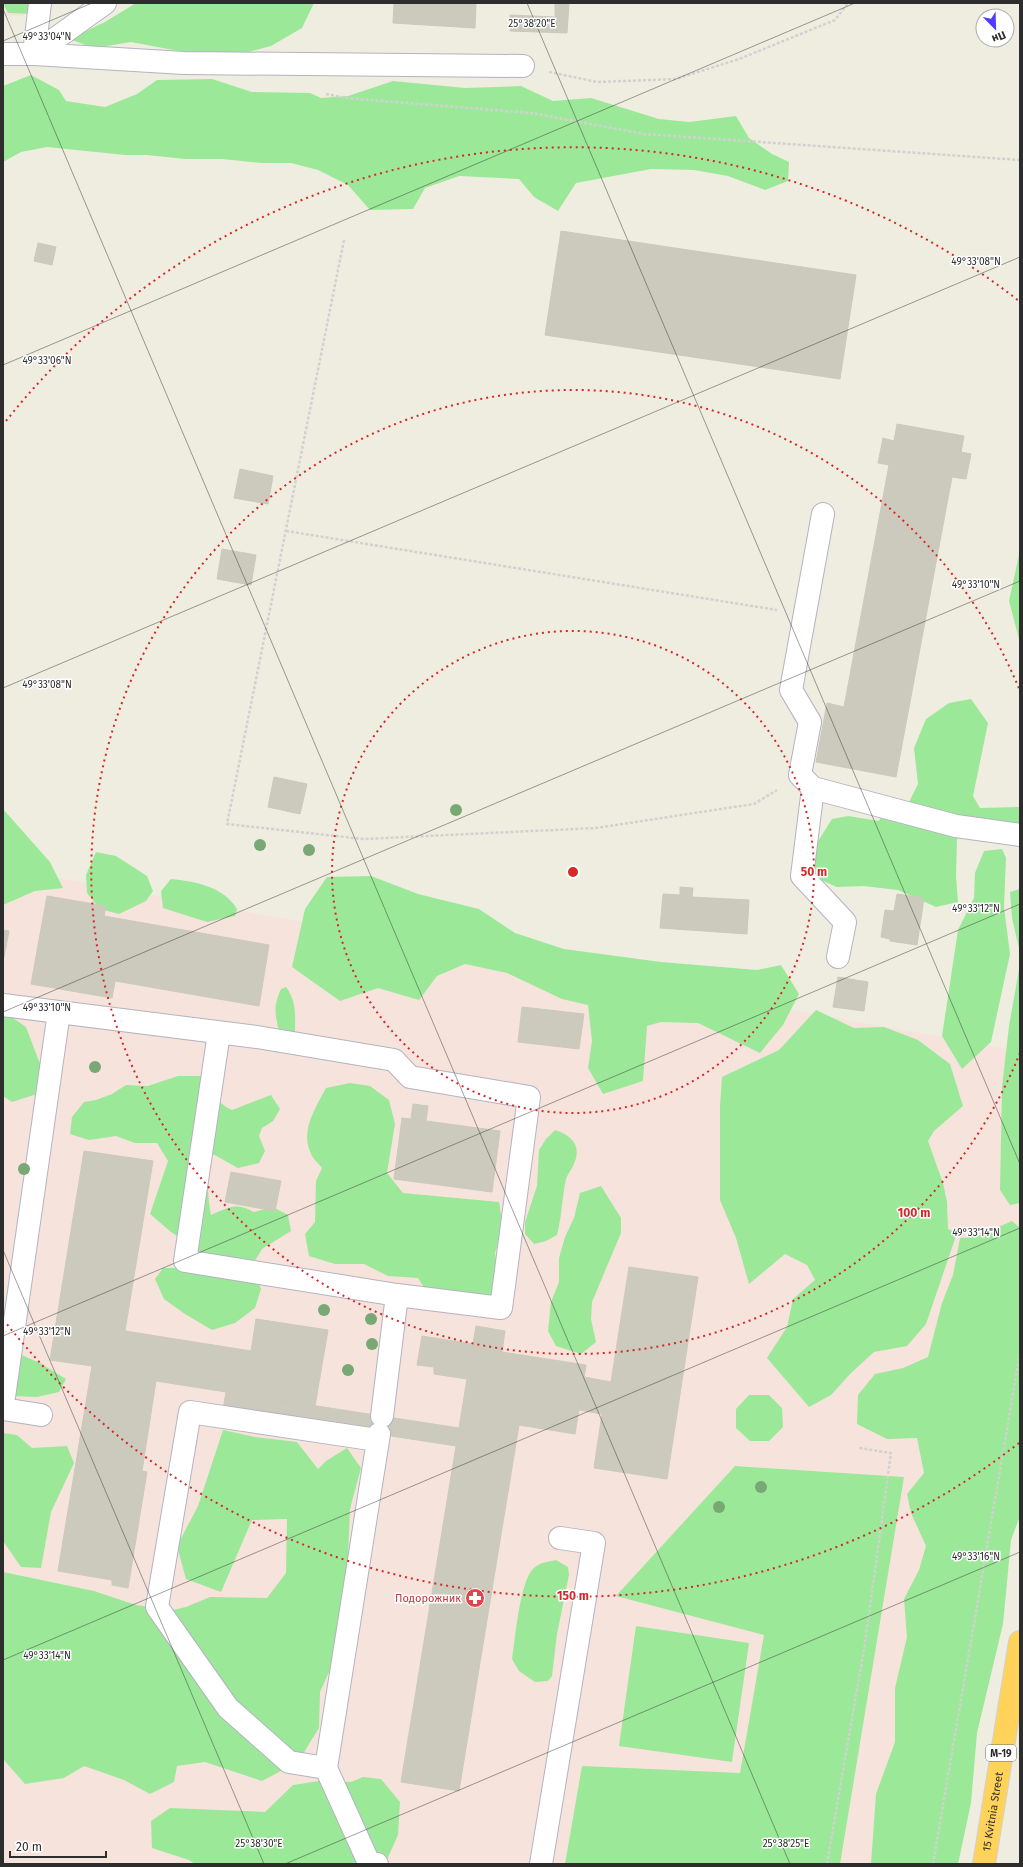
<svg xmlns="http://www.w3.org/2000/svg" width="1023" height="1867" viewBox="0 0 1023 1867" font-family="'Fira Sans',sans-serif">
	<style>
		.medical { fill: #f6e3dc }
		.green { fill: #9ce899 }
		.building { fill: #cbcabd; stroke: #cbcab8 }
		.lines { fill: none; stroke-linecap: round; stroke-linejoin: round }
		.minor-casing { stroke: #b4b3c1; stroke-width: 24 }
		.highway-casing { stroke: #d1d1d1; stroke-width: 24 }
		.path { stroke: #d1d1d1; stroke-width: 2.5; stroke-dasharray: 3 2; stroke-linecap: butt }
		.minor { stroke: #fff; stroke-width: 22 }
		.highway { stroke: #ffd35a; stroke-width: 22 }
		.tree { fill: #78a975 }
		.ticks { fill: none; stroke: #2d2d2d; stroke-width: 1; stroke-opacity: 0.45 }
		.ring { fill: none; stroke: #d62828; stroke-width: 2; stroke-dasharray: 2 4 }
		.labels { text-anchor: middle; stroke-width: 3; stroke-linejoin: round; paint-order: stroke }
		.shield { fill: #fff; stroke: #6c6c6c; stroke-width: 1 }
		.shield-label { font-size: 10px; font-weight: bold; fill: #2d2d2d }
		.health-label { font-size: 11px; fill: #be3a42; stroke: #fff; text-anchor: end }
		.street-label { font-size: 11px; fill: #2d2d2d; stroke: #fff }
		.ticks-label { font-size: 10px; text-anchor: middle; fill: #2d2d2d; stroke: #fff; stroke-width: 3; stroke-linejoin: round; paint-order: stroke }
		.centre { fill: #d62828; stroke: #fff; stroke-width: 2 }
		.ring-label { font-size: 12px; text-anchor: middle; font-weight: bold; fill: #d62828; stroke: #fff; stroke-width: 3; stroke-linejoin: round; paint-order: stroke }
	</style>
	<rect width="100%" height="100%" fill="#efeddf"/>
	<path class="medical" d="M3,3h39l-19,13h-20z
		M3,868l1017,183v193l-112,620h-905z"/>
	<path class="green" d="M3,3h40l-10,11 -25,-1z
		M136,3h178l-12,25 -31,18 -27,7 -39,3 -74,-14 -37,6 -25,-9 36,-17z
		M31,75l28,15 7,11 39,6 32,-13 20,-14 55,-1 40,13 58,1 11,5 27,-2 45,-15 72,7 56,-2 32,15 38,-3 68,21 30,3 47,-6 13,22 23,16 17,8 -1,19 -23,9 -37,-14 -34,-6 -43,-1 -75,14 -18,28 -24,-14 -15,-18 -60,-3 -34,12 -12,21 -43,1 -22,-25 -30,-15 -27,-7h-29l-40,-4h-37l-38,-4h-22l-78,-8 -26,5 -18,10v-76z
		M1020,550v93l-11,-42z
		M971,699l17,24 -15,73 7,12 40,-1v22h-42l-21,10 -1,37 2,26 -22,5 -38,-17 -35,-4 -26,1 -23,-10 1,-31 17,-27 16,-3 31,5 7,-17 21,2 11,-22 -4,-36 12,-29 23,-16z
		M3,809l47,53 13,26 -28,3 -32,14z
		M1002,849l4,9 -2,49 6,47 -19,88 -29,27 -20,-33 16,-106 16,-32 1,-25 9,-22z
		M96,852l20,4 31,20 6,15 -7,10 -27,13 -19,-5 -13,-16 -1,-18z
		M371,876l47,18 61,15 36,24 49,16 97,13 96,8 24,-5 18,29 -16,31 -23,28 -62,-30 -37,-1 -14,4 -4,55 -40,13 -15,-26 4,-27 -4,-36 -26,-6 -55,-26 -42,-9 -28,12 -18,24 -41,-12 -38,13 -48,-34 13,-58 22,-32z
		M171,879c24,2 53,8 66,30l-2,7 -28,6 -44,-14 -2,-17z
		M1020,889v64l-8,-35 -2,-26z
		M1020,964v239l-10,2 -10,-15 2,-103 7,-61z
		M286,987c11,15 9,29 9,46l-16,-1c-4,-19 -6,-25 2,-43z
		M816,1010l38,18 30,-1 34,13 32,24 13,42 -29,25 -6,10 15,42 4,19 1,27 9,4 -31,91 -19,22 -33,6 -23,21 -20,22 -22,12 -42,-49 20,-31 6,-28 22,-19 -8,-15 -22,-11 -36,30 -13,-46 -16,-38v-94l2,-29 57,-27z
		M3,1011l23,16 19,50 -8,17 -25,8 -9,-6z
		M178,1076h24c9,15 14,27 30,34l39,-15 9,14 -7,12 -11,7 -3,8 6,15 -6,12 -21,5 -27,-15c-4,20 -4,42 0,62 18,-8 25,-13 43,-3l19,-5 15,8 3,16 -29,18 -9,15 8,25 -6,19 -20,15 -23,7 -27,-16 -21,-15 -9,-20 8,-11h28v-23l-20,-13 -21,-18 18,-53 -11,-18h-22l-19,-7 -27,4 -19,-6 2,-17 12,-15 12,-2 16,-6 14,-9 22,1z
		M350,1083l20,3 19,14 6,24 -8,49 16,20 96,9 4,24 -8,27 5,40 -16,22 -54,-18 -12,-19 -30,-2 -24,-12h-29l-26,-8 -4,-22 10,-12 1,-41 6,-13c-3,-4 -8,-8 -10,-12 -13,-24 3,-47 14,-68z
		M555,1130c19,6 28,18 17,38 -2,4 -5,7 -6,11 -4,18 -4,37 -9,56l-11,6 -12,3 -9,-10v-12l12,-36 2,-36 7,-11z
		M601,1186l20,32v15l-29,69 -1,17 5,23 -15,12 -25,-8 -8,-15 3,-29 8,-20v-24l6,-21 9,-19 6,-25z
		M1012,1221l8,7v288l-9,24 -8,84 -26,109 -6,70 -13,61h-87l5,-70 19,-52v-54l12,-51 -3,-38 15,-29 7,-24 -15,-33 -4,-19 17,-21 -7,-35 -30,1 -30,-15 1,-29 17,-21 28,-6 25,-11 14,-54 11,-28 7,-37 16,-1z
		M17,1353l23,10 26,16 -7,13 -22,5 -25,-1z
		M749,1395h20l13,13 1,19 -14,14h-19l-14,-13v-19z
		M223,1430l32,7 42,5 21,27 8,-8 21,-13 14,20 -11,41 -3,72 -10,73 -17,38 -1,36 -21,34 -36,19 -57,-19 -28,4 -3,16 -24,12 -26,-14 -40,-14 -20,12 -39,6 -22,-25v-187l91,19 42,14 37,5 13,-3 24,-10 57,1 19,-25 1,-54 -35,1 -31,72 -35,-13 -9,-33 21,-40z
		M3,1433l14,2 15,13 35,-2 7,17 -23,49 -10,56 -20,-1 -18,-26z
		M735,1466l169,11 -64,387h-275l17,-98 158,7 24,-138 -148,-39z
		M556,1560l12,7 1,8 -12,59 -5,42 -4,5 -13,1 -16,-11 -7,-12c3,-19 8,-78 21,-90 7,-7 14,-7 23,-9z
		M636,1626l113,17 -17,119 -113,-16z
		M363,1777l18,2 19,23 -2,33 -13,29h-190l-6,-4 -37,-12 -1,-27 19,-13 95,4 28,-27 26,-4 32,1z"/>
	<path class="building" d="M394,3h82l-1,25 -82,-5z
		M555,3h14l-2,30 -57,-2v-16l45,2z
		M561,231l295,44 -16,104 -295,-44z
		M38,243l18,4 -4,18 -18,-4z
		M897,424l67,12 -3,16 10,2 -5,25 -14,-2 -56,300 -80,-15 11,-59 17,4 45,-242 -11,-2 5,-25 11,3z
		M240,469l33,7 -5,28 -34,-6z
		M222,549l34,6 -5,30 -34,-6z
		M274,777l33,7 -7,30 -32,-7z
		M680,887l13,1 -1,9 57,3 -2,34 -87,-6 3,-34 17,1z
		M897,894l27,4 -7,47 -27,-4v-2l-9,-2 4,-27 9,1z
		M47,896l59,10 -2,10 165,29 -10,61 -144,-25 -3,17 -81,-14z
		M3,930l6,1 -6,31z
		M838,977l30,5 -4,29 -31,-4z
		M522,1007l62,7 -5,35 -61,-7z
		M413,1104l15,2 -2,15 74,10 -8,61 -98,-13 8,-61 9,1z
		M84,1151l69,10 -28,170 126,20 5,-32 72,11 -13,76 -159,-25 -14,90 5,1 -19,116 -16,-3v-5l-54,-9 34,-205 -42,-6z
		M231,1172l50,9 -6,30 -50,-9z
		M629,1267l69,10 -31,202 -73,-11 8,-54 -23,-4 5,-33 27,5z
		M476,1326l29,5 -3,21 84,13 -11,69 -56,-9 -60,366 -58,-9 66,-403 -33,-5v-7l-17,-2 5,-29 51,8z
		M226,1392l233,36 -3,18 -233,-36z"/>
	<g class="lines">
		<g class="minor-casing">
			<path id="minor" d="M40,3l-6,51 150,9 339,3
				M3,54h31l71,-51
				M823,514l-32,176 19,32 -10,53 13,13 143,38 64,9
				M813,788l-11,88 43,46 -7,35
				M3,1005l254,32 137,23 16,17 119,20 -28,211 -104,-13 -15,121
				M219,1033l-34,228 212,34
				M3,1404l56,-392
				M3,1409l38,6
				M326,1768l53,-334
				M377,1864l-8,-1 -43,-95 -37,-6 -61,-54 -71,-101 33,-195 187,28
				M541,1864l53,-321 -34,-5"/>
		</g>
		<g class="highway-casing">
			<g id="highway">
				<path id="s1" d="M984,1864l36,-222"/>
			</g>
		</g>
		<path class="path" d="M549,72l48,10 79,-3 63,-20 96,-39 13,-17
			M326,94l20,4 185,15 113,21 376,26
			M344,240l-117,584 136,15 233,-11 158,-24 23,-14
			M286,531l491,79
			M827,1864l38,-221 26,-190 -32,-5
			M933,1864l87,-511"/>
		<use href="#minor" class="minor"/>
		<use href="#highway" class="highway"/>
	</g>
	<g class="tree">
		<circle cx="456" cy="810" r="6"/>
		<circle cx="260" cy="845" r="6"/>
		<circle cx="309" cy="850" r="6"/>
		<circle cx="95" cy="1067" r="6"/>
		<circle cx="24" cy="1169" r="6"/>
		<circle cx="324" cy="1310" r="6"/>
		<circle cx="371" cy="1319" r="6"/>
		<circle cx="372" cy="1344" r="6"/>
		<circle cx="348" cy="1370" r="6"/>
		<circle cx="761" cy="1487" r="6"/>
		<circle cx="719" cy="1507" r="6"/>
	</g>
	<path class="ticks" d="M527,3l493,1161M3,9l787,1855M3,41l89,-38M3,365l852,-362M3,688l1017,-431M3,1012l1017,-431M3,1250l261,614M3,1336l1017,-432M3,1660l1017,-432M285,1864l735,-312"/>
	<g class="ring">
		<circle cx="573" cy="872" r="241"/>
		<path d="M1020 1053A482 482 0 1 1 1020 691"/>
		<path d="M1019 1443A724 724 0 0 1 6 1323M6 421A724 724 0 0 1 1019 301"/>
	</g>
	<defs>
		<g id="pharmacy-disc" transform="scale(1)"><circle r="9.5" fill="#e0444e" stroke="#fff"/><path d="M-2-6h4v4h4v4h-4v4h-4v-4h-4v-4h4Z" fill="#fff"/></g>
	</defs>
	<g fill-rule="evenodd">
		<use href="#pharmacy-disc" x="475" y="1598"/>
	</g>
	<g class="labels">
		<rect class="shield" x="986" y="1745" width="30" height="16" rx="3"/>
		<g class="shield-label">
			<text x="1001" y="1757">М-19</text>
		</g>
		<g class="health-label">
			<text x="461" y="1602">Подорожник</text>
		</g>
		<g class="street-label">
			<text dy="4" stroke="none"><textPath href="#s1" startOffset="53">15 Kvitnia Street</textPath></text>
		</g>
	</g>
	<g class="ticks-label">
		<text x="532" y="27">25°38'20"E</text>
		<text x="47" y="40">49°33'04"N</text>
		<text x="976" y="265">49°33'08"N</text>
		<text x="47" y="364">49°33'06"N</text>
		<text x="976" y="588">49°33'10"N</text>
		<text x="47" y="688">49°33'08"N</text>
		<text x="976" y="912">49°33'12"N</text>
		<text x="47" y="1011">49°33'10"N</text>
		<text x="976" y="1236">49°33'14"N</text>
		<text x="47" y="1335">49°33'12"N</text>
		<text x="976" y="1560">49°33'16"N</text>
		<text x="47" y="1659">49°33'14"N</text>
		<text x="259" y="1847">25°38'30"E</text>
		<text x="786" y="1847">25°38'25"E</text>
	</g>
	<circle cx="573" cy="872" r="6" class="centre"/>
	<g class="ring-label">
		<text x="814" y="876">50 m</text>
		<text x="914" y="1217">100 m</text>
		<text x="573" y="1600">150 m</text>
	</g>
	<rect width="1023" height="1867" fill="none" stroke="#2d2d2d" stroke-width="8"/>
	<g transform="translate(995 28) rotate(157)"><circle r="19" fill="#ffffff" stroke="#ababab"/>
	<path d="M0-3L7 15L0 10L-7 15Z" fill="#523cff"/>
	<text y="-6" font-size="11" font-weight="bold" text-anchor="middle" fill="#2d2d2d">Пн</text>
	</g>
	<path d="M10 1851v6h96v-6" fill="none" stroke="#2d2d2d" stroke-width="2"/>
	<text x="16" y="1851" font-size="12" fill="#2d2d2d" stroke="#ffffff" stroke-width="3" paint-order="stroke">20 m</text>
</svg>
